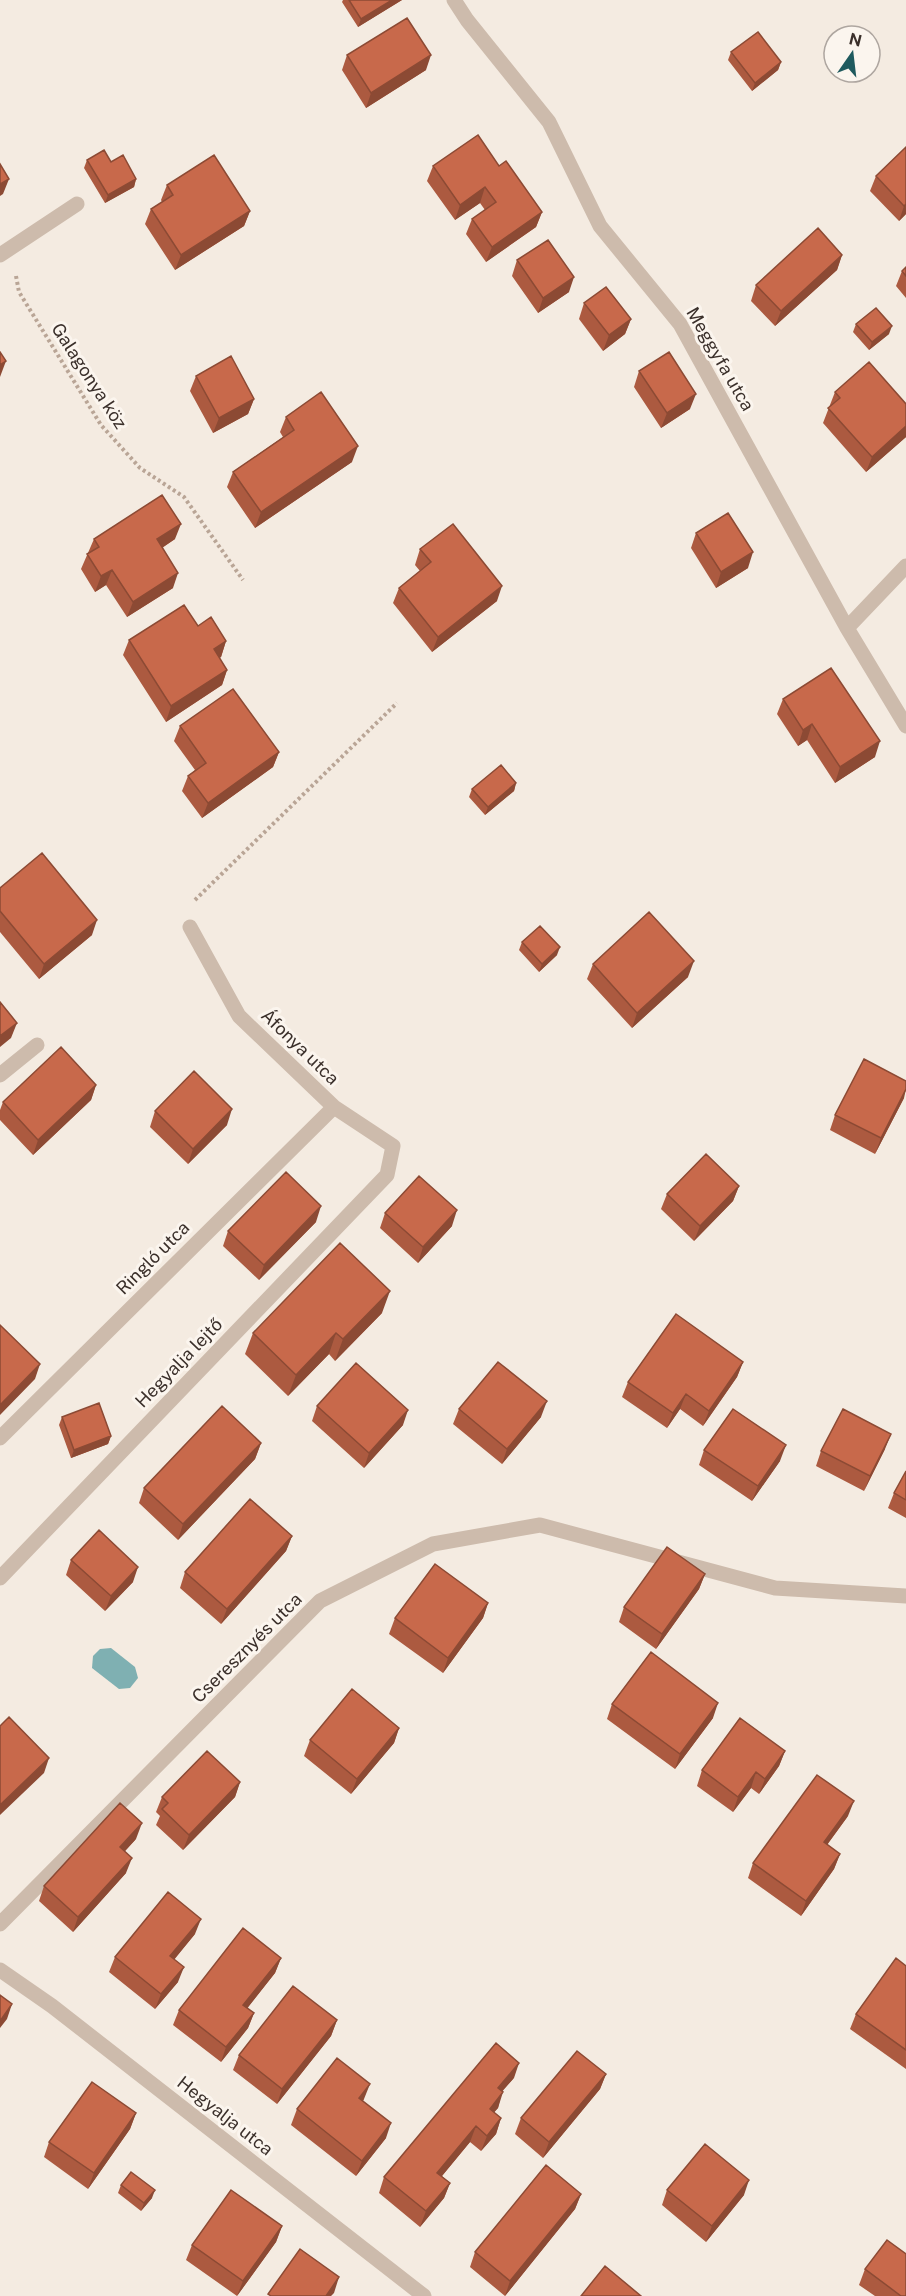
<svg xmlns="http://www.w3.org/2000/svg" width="906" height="2296" viewBox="0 0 906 2296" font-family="'Public Sans',sans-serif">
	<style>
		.water { fill: #7fb0b2 }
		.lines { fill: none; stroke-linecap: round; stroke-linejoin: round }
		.path { stroke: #b9a596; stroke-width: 4; stroke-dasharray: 3 3; stroke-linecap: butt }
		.minor { stroke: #cdbbac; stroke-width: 15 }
		.wall { fill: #ac5a40 }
		.shaded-wall { fill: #8c4a34 }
		.building { fill: #c8694b; stroke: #8c4a34; stroke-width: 1.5 }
		.labels { text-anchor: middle; stroke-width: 6; stroke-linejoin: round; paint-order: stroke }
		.street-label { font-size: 18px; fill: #3b302b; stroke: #fbf5ee }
	</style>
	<rect width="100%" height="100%" fill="#f4ebe1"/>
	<path class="water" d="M111,1648l24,19 3,11 -8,10 -11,1 -27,-21 1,-12 7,-7z"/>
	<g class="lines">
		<path class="path" d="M16,276l3,16 82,133 39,43 44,29 59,83
			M195,900l202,-197"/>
		<path class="minor" d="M454,0l13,20 82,102 51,104 80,98 167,304 59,98
			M0,255l77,-51
			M847,628l59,-62
			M0,1075l37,-30
			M0,1438l334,-331
			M0,1578l387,-403 6,-29 -59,-39 -95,-91 -49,-89
			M0,1924l320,-323 113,-57 107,-19 235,63 131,8
			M0,1970l52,36 372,290"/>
	</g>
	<path class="wall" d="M343,0h59l-44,27 -16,-25z
		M731,52l50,10 -3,8 -26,21 -24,-31z
		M347,55l79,15 -60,38 -24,-38z
		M906,147v67l-7,7 -29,-30 6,-15z
		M87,160l24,2 25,17 -2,8 -29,16 -21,-35z
		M433,166h66l43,46 -6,15 -50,35 -20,-28 6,-15 13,-9 -5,-7 -25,17 -28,-39z
		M167,185l83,26 -6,15 -69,44 -30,-46 6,-15 11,-7 -1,-2z
		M842,255l-5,15 -62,56 -24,-25 5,-16z
		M517,260l52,32 -31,21 -26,-37z
		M906,267v31l-10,-12 6,-15z
		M584,303l47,16 -6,15 -22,17 -24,-32z
		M856,324l33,10 -20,16 -16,-18z
		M639,371l51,38 -29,19 -27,-41z
		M196,376l58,23 -6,15 -35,19 -23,-42z
		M835,392l71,12v33l-40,35 -43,-49z
		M286,417l66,45 -97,66 -28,-41 6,-15 50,-35 -3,-5z
		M696,533l52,35 -32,20 -25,-40z
		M94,539h81l-13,9 11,40 -46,29 -21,-32 -11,7 -14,-23z
		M420,549l77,52 -65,51 -39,-49 6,-15 21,-17 -5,-6z
		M198,626l28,15 -5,16 -2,1 8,12 -5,15 -56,37 -43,-67 6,-15z
		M783,699l92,58 -40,26 -28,-43 -9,6 -21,-32z
		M180,726l99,26 -6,15 -71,51 -20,-27 6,-15 7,-6 -21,-29z
		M516,783l-2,8 -29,24 -16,-18 3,-8z
		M0,888l92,47 -53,44 -39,-47z
		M522,942l35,13 -18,17 -20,-22z
		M593,964l95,13 -56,51 -45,-49z
		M96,1085l-5,15 -58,55 -33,-35v-10l3,-8z
		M904,1098l-29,56 -45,-24 5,-15z
		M155,1111l72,14 -39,39 -38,-37z
		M739,1186l-6,15 -39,40 -33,-32 6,-15z
		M385,1213l67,13 -34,37 -38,-35z
		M316,1222l-57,58 -36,-34 5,-15z
		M382,1313l-47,48 -6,-7 -41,42 -43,-42 8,-21z
		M743,1362l-6,15 -34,49 -23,-17 -13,19 -45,-31 6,-15z
		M317,1406l86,19 -39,43 -52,-47z
		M459,1409l82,8 -39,47 -49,-40z
		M62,1417l49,19 -3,8 -37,14 -12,-33z
		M261,1443l-6,16 -77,81 -39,-37 5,-15z
		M885,1449l-21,42 -48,-25 5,-15z
		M704,1450l76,11 -28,40 -53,-36z
		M906,1471v47l-18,-10 6,-15z
		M292,1536l-6,15 -65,73 -41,-36 5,-16z
		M71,1560l62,22 -28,29 -39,-36z
		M705,1574l-6,15 -43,60 -37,-27 5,-15z
		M488,1603l-5,15 -40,55 -54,-39 6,-16z
		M612,1704l101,14 -38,51 -68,-50z
		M399,1728l-5,15 -43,51 -47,-38 6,-16z
		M785,1751l-6,15 -20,28 -8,-6 -18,24 -36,-26 5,-16z
		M240,1782l-5,15 -52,53 -27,-25 4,-9 -4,-4 6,-15z
		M848,1816l-21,29 13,9 -6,15 -33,47 -53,-38 5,-15z
		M136,1839l-11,12 1,22 -53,59 -34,-31 5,-15z
		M195,1934l-21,25 4,23 -23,27 -46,-37 6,-15z
		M281,1958l-6,15 -28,35 7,5 -6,15 -27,34 -48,-37 6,-15z
		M906,1966v103l-56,-40 6,-15z
		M337,2020l-6,16 -54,68 -44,-34 6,-15z
		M606,2074l-6,15 -57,69 -28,-24 6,-16z
		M514,2078l-12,13 -4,17 -4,4 7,6 -5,16 -15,17 -11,-9 -28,34 8,7 -6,15 -24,29 -41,-34 5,-16z
		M364,2099l-1,2 23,37 -30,38 -65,-51 6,-16z
		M136,2113l-6,16 -42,60 -44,-32 5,-15z
		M121,2185l31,13 -11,13 -23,-18z
		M667,2190l77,5 -38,47 -44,-37z
		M581,2194l-6,15 -70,87 -35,-29 5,-15z
		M282,2226l-6,16 -39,54 -51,-36 6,-15z
		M865,2269l41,27h-31l-16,-11z"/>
	<path class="shaded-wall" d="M392,0h10l-44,27 3,-8z
		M431,55l-5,15 -60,38 5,-15z
		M781,62l-3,8 -26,21 3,-8z
		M9,179l-6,15 -3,2v-12z
		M136,179l-2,8 -29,16 3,-8z
		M485,187l-5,16 -25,17 5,-15z
		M906,204v10l-7,7 5,-15z
		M250,211l-6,15 -69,44 6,-15z
		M542,212l-6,15 -50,35 6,-15z
		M842,255l-5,15 -62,56 6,-15z
		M574,277l-5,15 -31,21 5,-15z
		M631,319l-6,15 -22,17 6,-16z
		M892,326l-3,8 -20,16 3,-8z
		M6,361l-6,16v-12z
		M696,394l-6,15 -29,19 6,-15z
		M254,399l-6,15 -35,19 6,-15z
		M906,426v11l-40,35 6,-15z
		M358,446l-6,16 -97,66 6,-16z
		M181,524l-6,15 -24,16 6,-16z
		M753,552l-5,16 -32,20 5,-16z
		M112,570l-6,15 -11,7 6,-16z
		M178,573l-5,15 -46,29 6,-15z
		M502,586l-5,15 -65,51 6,-15z
		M226,641l-5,16 -13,7 6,-15z
		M227,670l-5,15 -56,37 5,-16z
		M812,724l-5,16 -9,6 5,-16z
		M880,741l-5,16 -40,26 5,-16z
		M279,752l-6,15 -71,51 6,-15z
		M516,783l-2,8 -29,24 3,-8z
		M97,920l-5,15 -53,44 5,-15z
		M560,947l-3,8 -18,17 3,-8z
		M694,961l-6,16 -56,51 5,-15z
		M17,1023l-6,15 -11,9v-11z
		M96,1085l-5,15 -58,55 5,-15z
		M906,1089l-2,9 -29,56 6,-16z
		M232,1109l-5,16 -39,39 5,-15z
		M739,1186l-6,15 -39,40 6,-15z
		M321,1206l-5,16 -57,58 5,-15z
		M457,1210l-5,16 -34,37 5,-16z
		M390,1291l-8,22 -47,48 8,-22z
		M336,1333l-7,21 -41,42 8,-21z
		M743,1362l-6,15 -34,49 6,-15z
		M40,1364l-5,15 -35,36v-10z
		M686,1394l-6,15 -13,19 6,-15z
		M547,1401l-6,16 -39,47 5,-15z
		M408,1410l-5,15 -39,43 5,-15z
		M891,1434l-6,15 -21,42 6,-15z
		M111,1436l-3,8 -37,14 3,-8z
		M261,1443l-6,16 -77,81 5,-16z
		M786,1445l-6,16 -28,40 6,-15z
		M292,1536l-6,15 -65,73 6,-15z
		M138,1567l-5,15 -28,29 6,-15z
		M705,1574l-6,15 -43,60 6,-15z
		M488,1603l-5,15 -40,55 5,-15z
		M718,1703l-5,15 -38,51 5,-15z
		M399,1728l-5,15 -43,51 6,-15z
		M785,1751l-6,15 -20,28 6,-15z
		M49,1758l-5,15 -44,42v-10z
		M756,1772l-5,16 -18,24 5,-15z
		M240,1782l-5,15 -52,53 6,-15z
		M854,1801l-6,15 -30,41 6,-15z
		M142,1823l-6,16 -21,23 5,-15z
		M840,1854l-6,15 -33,47 5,-15z
		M132,1858l-6,15 -53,59 5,-15z
		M201,1919l-6,15 -30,37 5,-15z
		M281,1958l-6,15 -37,47 5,-15z
		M184,1967l-6,15 -23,27 6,-15z
		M12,2004l-5,15 -7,9v-7z
		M254,2013l-6,15 -27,34 5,-15z
		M337,2020l-6,16 -54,68 5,-15z
		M519,2063l-5,15 -22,25 6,-15z
		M606,2074l-6,15 -57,69 6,-16z
		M370,2084l-6,15 -10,14 5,-15z
		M503,2092l-5,16 -14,16 6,-15z
		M136,2113l-6,16 -42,60 6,-16z
		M501,2118l-5,16 -15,17 6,-15z
		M391,2123l-5,15 -30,38 6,-15z
		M476,2126l-6,16 -38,46 5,-15z
		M749,2180l-5,15 -38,47 6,-16z
		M450,2183l-6,15 -24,29 6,-16z
		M155,2190l-3,8 -11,13 3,-8z
		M581,2194l-6,15 -70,87 5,-15z
		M282,2226l-6,16 -39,54 6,-15z
		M339,2277l-5,16 -3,3h-5z"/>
	<path class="building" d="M349,0h43l-31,19z
		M407,18l24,37 -60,38 -24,-38z
		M758,32l23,30 -26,21 -24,-31z
		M478,135l21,31 7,-5 36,51 -50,35 -20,-28 24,-17 -11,-15 -25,18 -27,-39z
		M906,147v57l-2,2 -28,-30z
		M104,150l7,12 12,-7 13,24 -28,16 -21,-35z
		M214,155l36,56 -69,44 -30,-46 22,-14 -6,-10z
		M0,164l9,15 -9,5z
		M818,228l24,27 -61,56 -25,-26z
		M548,240l26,37 -31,21 -26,-38z
		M906,267v9l-4,-5z
		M606,287l25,32 -22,16 -25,-32z
		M876,308l16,18 -20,16 -16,-18z
		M0,352l6,9 -6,4z
		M669,352l27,42 -29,19 -28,-42z
		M231,356l23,43 -35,19 -23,-42z
		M869,362l37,42v22l-34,31 -44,-49 12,-10 -5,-6z
		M321,392l37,54 -97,66 -28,-40 61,-42 -8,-13z
		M162,495l19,29 -24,15 21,34 -45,29 -21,-32 -11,6 -14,-22 12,-7 -5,-8z
		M728,513l25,39 -32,20 -25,-39z
		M453,524l49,62 -64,51 -39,-49 32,-26 -11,-13z
		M184,605l14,21 13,-9 15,24 -12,8 13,21 -56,36 -42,-66z
		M831,668l49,73 -40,26 -28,-43 -9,6 -20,-31z
		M233,689l46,63 -71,51 -20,-27 18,-13 -26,-37z
		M501,765l15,18 -28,24 -16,-18z
		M42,853l55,67 -53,44 -44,-53v-23z
		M649,912l45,49 -57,52 -44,-49z
		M540,926l20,21 -18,17 -20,-22z
		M0,1002l17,21 -17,13z
		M61,1047l35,38 -58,55 -35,-38z
		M864,1059l42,22v8l-25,49 -46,-23z
		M194,1071l38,38 -39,40 -38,-38z
		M706,1154l33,32 -39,40 -33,-32z
		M286,1172l35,34 -57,59 -36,-34z
		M419,1176l38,34 -34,37 -38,-34z
		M340,1243l50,48 -47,48 -7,-6 -40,42 -43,-42z
		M676,1314l67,48 -34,49 -23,-17 -13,19 -45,-31z
		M0,1325l40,39 -40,41z
		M498,1362l49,39 -40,48 -48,-40z
		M356,1363l52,47 -39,43 -52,-47z
		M99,1403l12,33 -37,14 -12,-33z
		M222,1406l39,37 -78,81 -39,-36z
		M733,1409l53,36 -28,41 -54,-36z
		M843,1409l48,25 -21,42 -49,-25z
		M906,1471v29l-12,-7z
		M250,1499l42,37 -65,73 -42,-37z
		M99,1530l39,37 -27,29 -40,-36z
		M667,1547l38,27 -43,60 -38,-27z
		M435,1564l53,39 -40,55 -53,-40z
		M651,1652l67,51 -38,51 -68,-50z
		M352,1689l47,39 -42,51 -47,-39z
		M9,1717l40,41 -49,47v-79z
		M740,1718l45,33 -20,28 -9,-7 -18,25 -36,-27z
		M207,1751l33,31 -51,53 -27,-26 6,-6 -6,-6z
		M817,1775l37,26 -30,41 16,12 -34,47 -53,-38z
		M120,1803l22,20 -22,24 12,11 -54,59 -34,-31z
		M168,1892l33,27 -31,37 14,11 -23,27 -46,-37z
		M243,1928l38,30 -38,47 11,8 -28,34 -47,-37z
		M896,1958l10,8v84l-50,-36z
		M293,1986l44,34 -55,69 -43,-34z
		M0,1995l12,9 -12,17z
		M496,2043l23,20 -21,25 5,4 -13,17 11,9 -14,18 -11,-10 -39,47 13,10 -24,28 -42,-34z
		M577,2051l29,23 -57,68 -28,-24z
		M337,2058l33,26 -11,14 32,25 -29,38 -65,-52z
		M92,2082l44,31 -42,60 -45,-31z
		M705,2144l44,36 -37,46 -45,-36z
		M546,2165l35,29 -71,87 -35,-29z
		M131,2172l24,18 -11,13 -23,-18z
		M231,2190l51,36 -39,55 -51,-36z
		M887,2240l19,14v42h-5l-36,-27z
		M300,2249l39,28 -13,19h-55l-3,-2z
		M605,2266l36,30h-60z"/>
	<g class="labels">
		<g class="street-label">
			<text transform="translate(720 359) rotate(60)" y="6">Meggyfa utca</text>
			<text transform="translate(89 376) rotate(57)" y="6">Galagonya köz</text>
			<text transform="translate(300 1047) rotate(44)" y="6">Áfonya utca</text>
			<text transform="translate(153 1258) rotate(-45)" y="6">Ringló utca</text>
			<text transform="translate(179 1363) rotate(-46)" y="6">Hegyalja lejtő</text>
			<text transform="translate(247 1648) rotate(-45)" y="6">Cseresznyés utca</text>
			<text transform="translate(225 2116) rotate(38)" y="6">Hegyalja utca</text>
		</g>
	</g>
	<g transform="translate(852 54) rotate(14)"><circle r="28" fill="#fbf5ee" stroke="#aea6a0" stroke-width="1.5"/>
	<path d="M0-4.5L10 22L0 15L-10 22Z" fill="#1f5a5e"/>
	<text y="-9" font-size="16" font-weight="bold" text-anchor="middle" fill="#3b302b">N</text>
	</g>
</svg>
